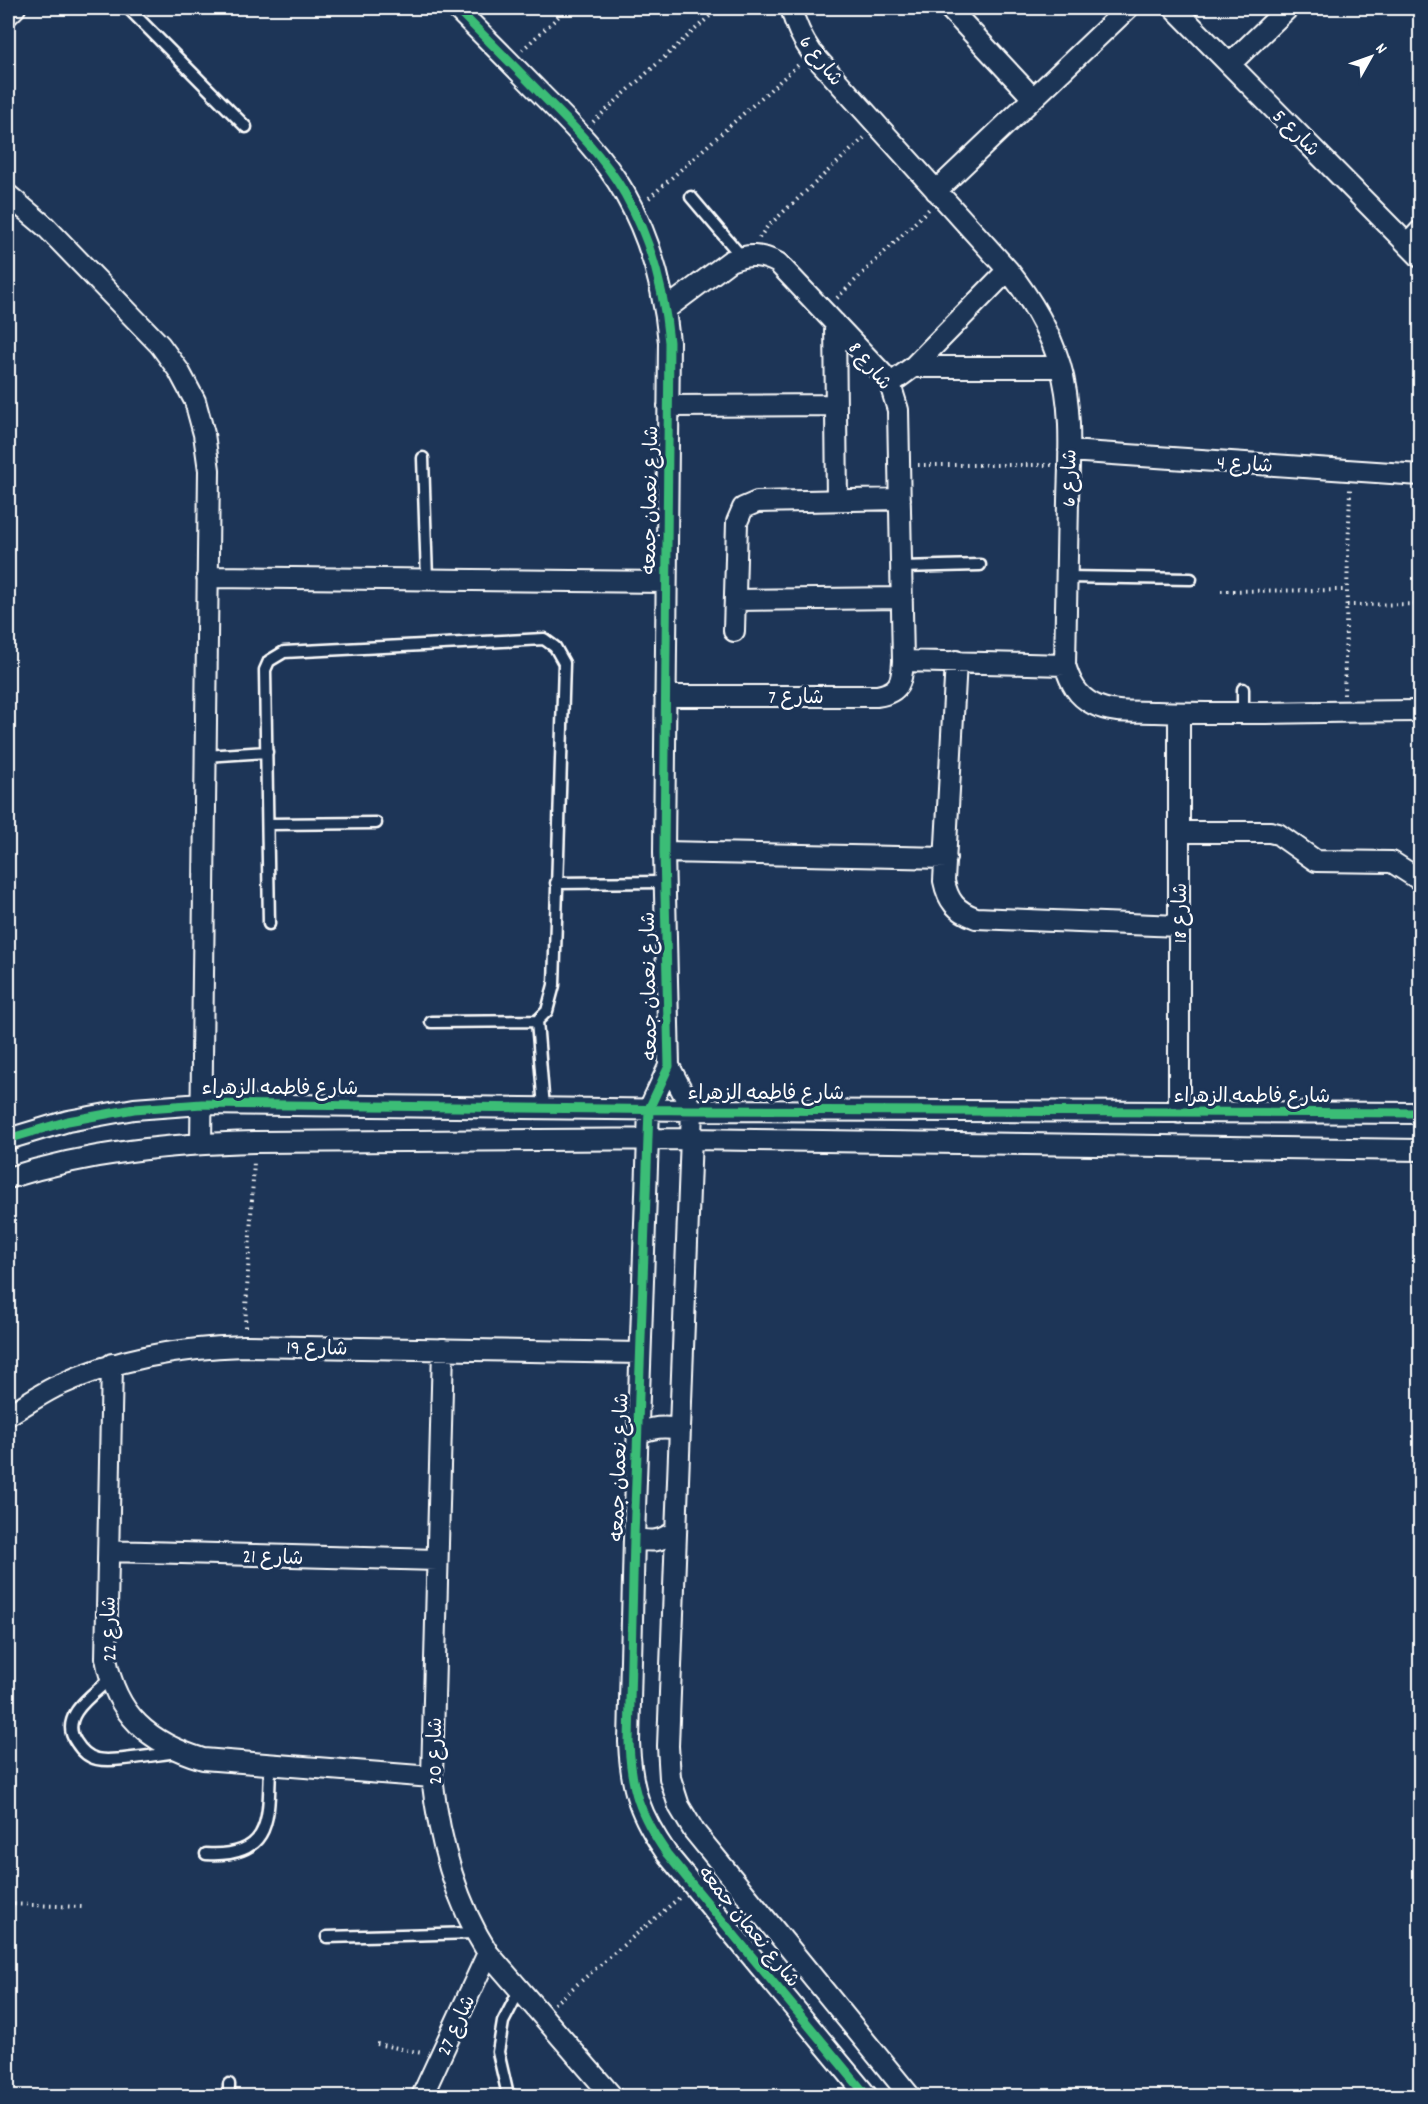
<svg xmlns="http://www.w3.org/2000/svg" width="1428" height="2104" viewBox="0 0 1428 2104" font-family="Dekko,'Playpen Sans Arabic',sans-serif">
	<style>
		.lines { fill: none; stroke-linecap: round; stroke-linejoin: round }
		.service-casing { stroke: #fff; stroke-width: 15 }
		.minor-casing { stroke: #fff; stroke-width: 24 }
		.path { stroke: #fff; stroke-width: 4; stroke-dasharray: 1.5 4.5; stroke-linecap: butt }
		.service { stroke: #1d3557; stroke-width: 10 }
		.minor { stroke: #1d3557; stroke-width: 20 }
		.cycleway-casing { stroke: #1d3557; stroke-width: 13 }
		.cycleway { stroke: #3abd76; stroke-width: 9 }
		.labels { text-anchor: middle; stroke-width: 6; stroke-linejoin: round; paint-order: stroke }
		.street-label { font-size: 20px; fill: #fff; stroke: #1d3557 }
	</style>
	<rect width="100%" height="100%" fill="#1d3557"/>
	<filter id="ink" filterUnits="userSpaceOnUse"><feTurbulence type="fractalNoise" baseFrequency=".0167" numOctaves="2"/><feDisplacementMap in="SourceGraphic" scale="12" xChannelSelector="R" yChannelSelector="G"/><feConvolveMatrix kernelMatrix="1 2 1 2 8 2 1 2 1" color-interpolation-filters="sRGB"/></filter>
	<g filter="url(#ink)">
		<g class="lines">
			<g class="service-casing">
				<path id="service" d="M128,8l118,119
					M691,197l50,59
					M423,458l4,121
					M901,567l79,-2
					M1066,577l125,2
					M1243,689v23
					M205,756l62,-4
					M268,824l108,-1
					M556,883l109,-1
					M269,924l-4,-254 4,-9 15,-9 260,-13 11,8 9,16 -10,322 -7,26 -10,10 7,87
					M431,1022l106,-1
					M110,1679c-16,15 -52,37 -34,63 5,8 12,15 21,17 17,4 61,-5 80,-7
					M206,1854c68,4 62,-38 64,-89
					M327,1937l148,-4
					M229,2096v-12
					M512,2096l-5,-5 -9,-39 5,-30 17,-33"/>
			</g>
			<g class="minor-casing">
				<path id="minor" d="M456,8c29,29 58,58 87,88 30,30 61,61 82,98 26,46 39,95 44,148l-5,510 5,214 -20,43 -15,429 -5,204c2,48 11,73 38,112l200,242
					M791,8c4,16 11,31 21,45l196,217c23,29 41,59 52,95 13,43 9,92 8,136 -1,55 -2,110 -3,164 5,17 12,31 28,39 18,10 43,7 63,8 88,3 176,-1 264,-1
					M949,8l84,90
					M1174,8l246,249
					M8,15l7,-7
					M1230,64l58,-56
					M936,191l192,-183
					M8,195l38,32 114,118 19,26 16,30 9,33 5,36 -8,673
					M1408,244l12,-13
					M835,323l2,177
					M913,367h147
					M890,384l23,-17 95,-97
					M668,406l168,-1
					M1069,451l351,24
					M207,577l459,5
					M735,600l167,-2
					M734,631l3,-109 6,-14 14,-6 143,-3
					M903,661l162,4
					M956,661l-12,220c4,20 12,30 32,37l203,8
					M665,696h212c23,-4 25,-14 26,-35l-5,-251 -8,-26 -8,-11 -104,-110c-17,-9 -30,-9 -48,-2l-64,48
					M1179,832h91l8,2 38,27 76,1 28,18
					M664,852l282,6
					M669,1066l23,44 -24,636 2,32 9,28 15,25 216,265
					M1179,1113v-400
					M8,1139l60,-18 66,-12 68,-5 490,6 728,3
					M8,1178c80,-26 163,-34 247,-36l436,-3 729,11
					M443,1349l-11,428c7,62 22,122 56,176l124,143
					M112,1364l-6,294c10,57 43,85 97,101l229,18
					M8,1415c15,-9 31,-20 47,-28 62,-29 122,-39 189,-41l396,7
					M637,1434c16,-7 26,-8 43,-5
					M634,1538c19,5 26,3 42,-7
					M109,1551l328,9
					M422,2096l66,-143"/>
			</g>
			<path class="path" d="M522,50l46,-42
				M593,122l119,-108
				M649,198l149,-133
				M759,238l8,-11 97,-89
				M837,298l92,-89
				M918,465h134
				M1221,591l126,-1
				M1347,605l73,-1
				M1344,695l6,-206
				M245,1327l9,-166
				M8,1904l75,3
				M554,2004l125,-106
				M377,2044l45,9"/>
			<use href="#service" class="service"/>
			<use href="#minor" class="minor"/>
			<g class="cycleway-casing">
				<path id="cycleway" d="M456,8c29,29 58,58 87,88 30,30 61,61 82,98 26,46 39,95 44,148l-5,510 5,214 -20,43 -15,429 -5,204c2,48 11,73 38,112l200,242
					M8,1139l60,-18 66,-12 68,-5 490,6 728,3"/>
			</g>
			<use href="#cycleway" class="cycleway"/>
		</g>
	</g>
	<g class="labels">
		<g class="street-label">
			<text transform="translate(822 60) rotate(52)" y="7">شارع 6</text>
			<text transform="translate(1297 132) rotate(45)" y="7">شارع 5</text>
			<text transform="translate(871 365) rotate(51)" y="7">شارع 8</text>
			<text transform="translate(1245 463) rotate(4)" y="7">شارع 4</text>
			<text transform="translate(1068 478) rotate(-89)" y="7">شارع 6</text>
			<text transform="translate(649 500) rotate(-89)" y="7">شارع نعمان جمعه</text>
			<text x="796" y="703">شارع 7</text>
			<text transform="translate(1179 913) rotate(-90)" y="7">شارع 18</text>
			<text transform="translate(648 986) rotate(-91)" y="7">شارع نعمان جمعه</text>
			<text x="280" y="1094">شارع فاطمه الزهراء</text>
			<text x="766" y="1099">شارع فاطمه الزهراء</text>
			<text x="1252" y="1102">شارع فاطمه الزهراء</text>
			<text transform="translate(317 1347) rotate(1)" y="7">شارع 19</text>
			<text transform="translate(618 1467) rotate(-88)" y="7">شارع نعمان جمعه</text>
			<text transform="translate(273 1556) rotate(2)" y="7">شارع 21</text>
			<text transform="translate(108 1629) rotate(-91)" y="7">شارع 22</text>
			<text transform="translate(434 1751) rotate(-90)" y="7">شارع 20</text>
			<text transform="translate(750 1926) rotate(51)" y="7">شارع نعمان جمعه</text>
			<text transform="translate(455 2025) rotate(-65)" y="7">شارع 27</text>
		</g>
	</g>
	<rect width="1428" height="2104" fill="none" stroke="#1d3557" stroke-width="30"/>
	<rect x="15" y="15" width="1398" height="2074" fill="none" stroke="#fff" stroke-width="2" filter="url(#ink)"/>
	<g transform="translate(1371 57) rotate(50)" stroke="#1d3557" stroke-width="4.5" paint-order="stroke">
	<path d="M0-4.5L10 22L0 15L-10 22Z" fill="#ffffff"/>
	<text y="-9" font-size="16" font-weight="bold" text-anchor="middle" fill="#ffffff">N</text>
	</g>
</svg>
